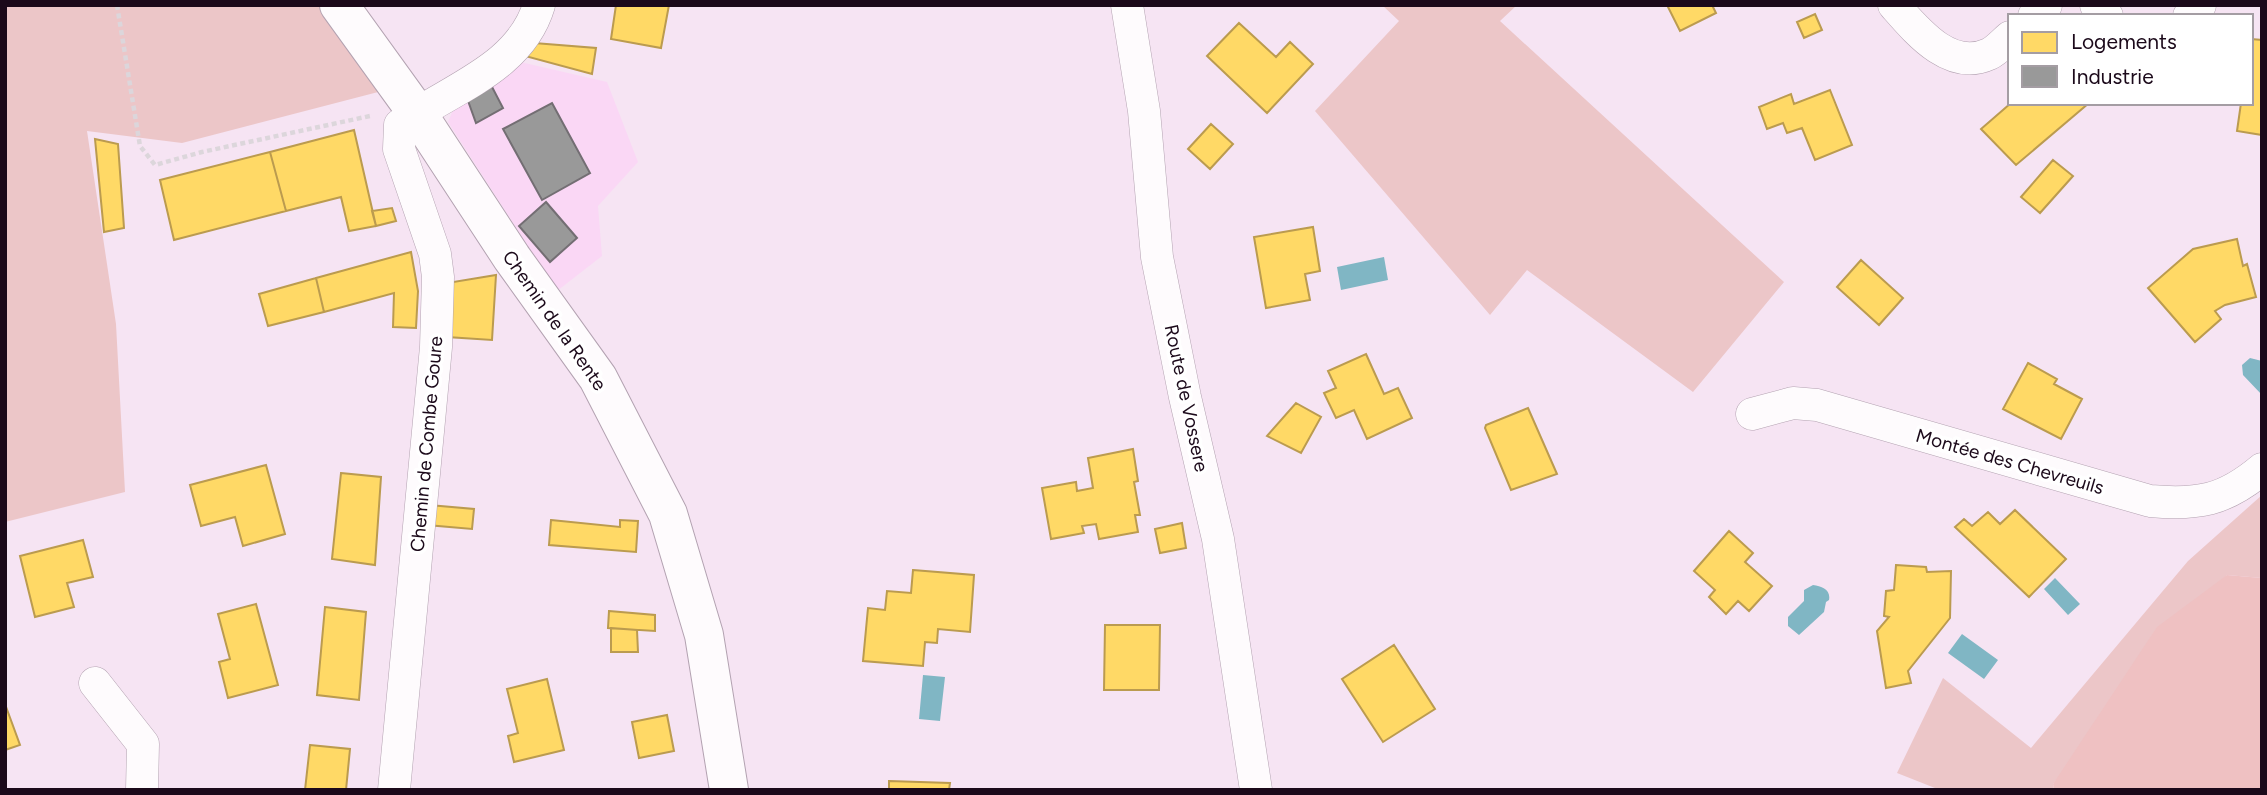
<svg xmlns="http://www.w3.org/2000/svg" width="2267" height="795" viewBox="0 0 2267 795" font-family="Figtree,sans-serif">
	<style>
		.built { fill: #fad7f5 }
		.green { fill: #ecc6c8 }
		.forest { fill: #efc1c2 }
		.water { fill: #80b6c4 }
		.homes { fill: #ffd966; stroke: #bb9b4f; stroke-width: 2 }
		.industry { fill: #999; stroke: #736e73; stroke-width: 2 }
		.lines { fill: none; stroke-linecap: round; stroke-linejoin: round }
		.street-casing { stroke: #b3a2b1; stroke-width: 33 }
		.secondary-casing { stroke: #b3a2b1; stroke-width: 40 }
		.path { stroke: #dcd6db; stroke-width: 4.5; stroke-dasharray: 5 3.5; stroke-linecap: butt }
		.street { stroke: #fefbfd; stroke-width: 32 }
		.secondary { stroke: #fefbfd; stroke-width: 38 }
		.labels { text-anchor: middle; stroke-width: 7; stroke-linejoin: round; paint-order: stroke }
		.street-label { font-size: 19px; fill: #1b091a; stroke: #fff }
	</style>
	<rect width="100%" height="100%" fill="#f6e4f3"/>
	<path class="built" d="M516,61l91,21 31,80 -40,44 4,50 -45,35 -109,-169 6,-14z"/>
	<path class="green" d="M5,5h315l62,86 -200,52 -95,-12 29,193 9,168 -120,30z
		M1382,5h135l-17,16 284,261 -91,110 -166,-122 -37,45 -175,-204 84,-90z
		M2262,495v83l-35,-3 -174,209 1,6h-114l-43,-17 46,-95 88,70 157,-187z"/>
	<path class="forest" d="M2227,575l35,3v212h-208l-1,-6 104,-157z"/>
	<path class="water" d="M1384,257l4,23 -47,10 -4,-23z
		M2250,358l12,3v34l-19,-20 -1,-10z
		M2055,578l25,26 -12,11 -24,-26z
		M1813,585c9,1 18,5 16,15l-3,2 -2,10 -25,23 -11,-9v-9l16,-16v-11z
		M1962,634l36,26 -14,19 -36,-26z
		M923,675l22,2 -5,44 -21,-2z"/>
	<path class="homes" d="M616,5h53l-8,43 -50,-9z
		M1667,5h45l4,8 -36,18z
		M1815,14l7,16 -18,8 -7,-16z
		M1239,23l37,34 14,-15 23,22 -46,49 -60,-57z
		M2251,39l11,1v95l-25,-4 4,-28h10z
		M534,43l62,5 -4,26 -67,-18z
		M1830,90l22,55 -37,15 -13,-32 -15,5 -4,-10 -16,6 -8,-22 32,-13 3,10z
		M2011,103h78l-73,62 -35,-36z
		M1211,124l22,20 -23,25 -22,-20z
		M354,130l22,96 -27,5 -8,-34 -55,14 -16,-59z
		M95,139l23,5 6,84 -20,4z
		M270,152l16,59 -112,29 -14,-60z
		M2053,160l20,16 -33,37 -19,-16z
		M392,208l4,13 -20,5 -4,-15z
		M1313,227l7,44 -15,3 5,26 -44,8 -12,-71z
		M2237,239l6,27 4,-2 9,33 -31,8 -10,6 6,8 -26,23 -47,-54 45,-39z
		M411,252l7,39 -2,37 -23,-1 1,-34 -70,19 -8,-34z
		M1861,260l42,38 -24,27 -42,-38z
		M496,275l-4,65 -45,-3v-54z
		M316,278l8,34 -56,14 -9,-32z
		M1366,354l18,40 14,-6 14,30 -45,21 -13,-29 -18,8 -12,-25 12,-5 -8,-17z
		M2028,363l29,16 -3,5 28,15 -21,40 -58,-30z
		M1296,403l25,14 -20,36 -34,-17z
		M1528,408l29,66 -46,16 -26,-62 1,-3z
		M1133,449l5,32 -4,1 6,33h-5l3,17 -39,7 -3,-15 -14,2 2,7 -33,6 -9,-51 34,-6 1,9 16,-3 -5,-30z
		M266,465l19,69 -42,12 -8,-29 -34,9 -11,-41z
		M341,473l40,4 -6,88 -43,-6z
		M429,505l45,4 -2,20 -45,-4z
		M2015,510l51,49 -37,38 -74,-70 9,-8 8,7 16,-14 12,12z
		M551,520l69,7v-7l18,1 -2,31 -87,-7z
		M1182,523l4,25 -26,5 -5,-24z
		M1729,531l24,22 -8,9 27,24 -23,25 -11,-10 -12,13 -17,-17 6,-7 -21,-19z
		M83,540l10,37 -26,6 7,24 -39,10 -15,-61z
		M1896,565l30,2 1,5 24,-1 -1,47 -42,53 3,12 -25,5 -9,-57 12,-14 -5,-1 2,-25 8,-1z
		M913,570l61,5 -4,57 -32,-3 -1,14 -12,-1 -2,24 -60,-5 5,-53 17,2 2,-19 24,2z
		M256,604l22,81 -50,13 -9,-36 11,-3 -12,-45z
		M325,607l41,5 -7,88 -42,-5z
		M609,611l46,4v16l-47,-3z
		M1105,625h55l-1,65h-55z
		M611,628l26,2 1,22h-27z
		M1394,645l41,64 -52,33 -41,-63z
		M547,679l17,71 -50,12 -6,-26 10,-3 -11,-44z
		M5,704l15,41 -15,5z
		M667,715l7,36 -35,7 -7,-36z
		M310,745l40,4 -4,41h-41z
		M889,781l61,2 -1,7h-60z"/>
	<path class="industry" d="M491,85l12,23 -27,15 -9,-25z
		M552,103l38,70 -48,27 -39,-71z
		M546,202l31,36 -27,24 -31,-36z"/>
	<g class="lines">
		<g class="street-casing">
			<path id="street" d="M1127,5l17,106 13,146 28,140 33,142 38,251
				M1894,5c23,26 56,67 95,49 7,-3 15,-12 21,-17
				M2096,5l11,11
				M2034,16l12,-11
				M2189,16l11,-11
				M1752,414l41,-11 24,2 333,96c48,4 74,0 112,-32
				M95,683l48,61 -1,46
				M394,790l42,-443 2,-70 -3,-23 -36,-105 1,-24c49,-36 120,-56 139,-120"/>
		</g>
		<g class="secondary-casing">
			<path id="secondary" d="M339,5l78,108 95,145 86,120 70,136 36,121 25,155"/>
		</g>
		<path class="path" d="M117,5l23,141 15,19 47,-13 168,-36"/>
		<use href="#street" class="street"/>
		<use href="#secondary" class="secondary"/>
	</g>
	<g class="labels">
		<g class="street-label">
			<text transform="translate(555 320) rotate(55)" y="7">Chemin de la Rente</text>
			<text transform="translate(1187 398) rotate(78)" y="7">Route de Vossere</text>
			<text transform="translate(426 444) rotate(-85)" y="7">Chemin de Combe Goure</text>
			<text transform="translate(2010 461) rotate(16)" y="7">Montée des Chevreuils</text>
		</g>
	</g>
	<rect width="2267" height="795" fill="none" stroke="#1b091a" stroke-width="14"/>
	<rect x="2008" y="14" width="245" height="91" fill="#ffffff" stroke="#a49da3" stroke-width="2"/>
	<rect x="2022" y="32" width="35" height="21" fill="#ffd966" stroke="#a49da3" stroke-width="2"/>
	<text x="2071" y="49" font-size="21" fill="#1b091a">Logements</text>
	<rect x="2022" y="66" width="35" height="21" fill="#999999" stroke="#a49da3" stroke-width="2"/>
	<text x="2071" y="84" font-size="21" fill="#1b091a">Industrie</text>
</svg>
